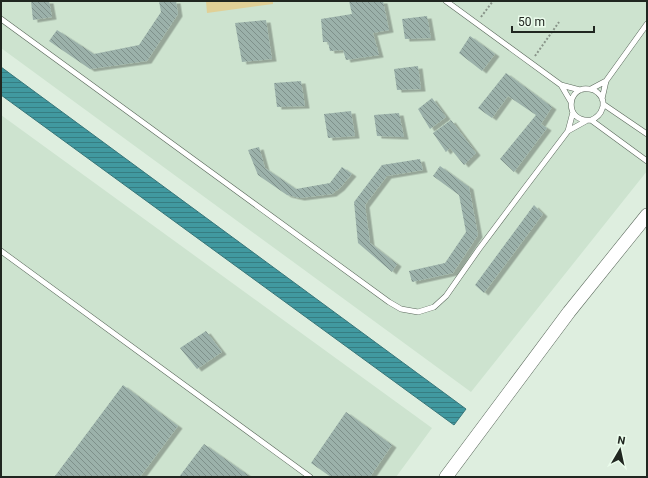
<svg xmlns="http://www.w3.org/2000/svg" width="648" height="478" viewBox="0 0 648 478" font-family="Roboto,sans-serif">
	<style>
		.built { fill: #cde3cf }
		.pitch { fill: #e0d096 }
		.water { fill: url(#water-rules); stroke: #37767a }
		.building { fill: url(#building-back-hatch); filter: url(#shadow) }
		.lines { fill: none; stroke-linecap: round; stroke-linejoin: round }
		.service-casing { stroke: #5a685b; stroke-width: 6 }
		.tertiary-casing { stroke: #5a685b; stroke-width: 14 }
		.path { stroke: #899489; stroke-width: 2; stroke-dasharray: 2 2; stroke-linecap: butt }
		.service { stroke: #fff; stroke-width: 5 }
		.tertiary { stroke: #fff; stroke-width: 13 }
	</style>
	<defs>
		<pattern id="water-rules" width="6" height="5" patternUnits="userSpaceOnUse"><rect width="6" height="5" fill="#4199a0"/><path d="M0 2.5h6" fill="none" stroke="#367d82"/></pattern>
		<pattern id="building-back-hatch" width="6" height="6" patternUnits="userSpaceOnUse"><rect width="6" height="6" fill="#9bb1aa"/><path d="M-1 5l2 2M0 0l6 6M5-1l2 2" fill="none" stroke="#7e908a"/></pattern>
		<filter id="shadow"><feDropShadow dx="4.5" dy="2.5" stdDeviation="0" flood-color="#0004"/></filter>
	</defs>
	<rect width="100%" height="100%" fill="#deeedf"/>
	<path class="built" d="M1,1h646v170l-176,221 -470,-344z
		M1,115l431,313 -36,49h-395z"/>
	<path class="pitch" d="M206,1h67v3l-66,9z"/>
	<path class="water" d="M1,67l465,342 -12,16 -453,-330z"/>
	<path class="building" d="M31,1h18l3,16 -19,3z
		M159,1h17l2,13 -31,47 -57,8 -41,-28 8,-11 37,24 45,-9 22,-33z
		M349,1h34l6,29 -16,3 6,22 -33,5 -3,-10 -13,1 -2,-9h-5l-2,-23 31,-5z
		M427,16l4,22 -26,1 -3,-20z
		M266,20l6,39 -30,3 -7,-39z
		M470,36l25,18 -13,17 -23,-18z
		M418,66l3,23 -24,1 -3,-21z
		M506,73l46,34 -11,17 6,4 -33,44 -14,-13 36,-44 -28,-19 -16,22 -14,-10z
		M301,81l4,25 -28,1 -3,-24z
		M432,98l14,19 -16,12 -12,-20z
		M351,111l4,25 -27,2 -4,-24z
		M399,113l5,24 -27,-1 -3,-21z
		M451,120l25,33 -12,12 -14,-17 -4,4 -13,-19z
		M259,147l6,21 31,21 34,-6 12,-16 10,7 -12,14 -8,6 -32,4 -13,-3 -29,-20 -10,-25z
		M420,159l3,11 -36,6 -22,29 5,38 27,21 -5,8 -34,-29 -4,-41 28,-37z
		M440,166l29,21 9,48 -25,38 -41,9 -3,-11 36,-8 21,-31 -7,-37 -26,-19z
		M534,205l9,9 -59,79 -9,-8z
		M206,331l16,21 -25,17 -17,-21z
		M123,385l55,41 -38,51 -85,-1z
		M346,412l46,33 -22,32h-39l-20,-14z
		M204,444l44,31 -1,2h-68z"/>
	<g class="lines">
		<g class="service-casing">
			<path id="service" d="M446,1l115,84 19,5
				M1,19l388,283 12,7 17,3 16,-5 12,-11 33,-47 45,-60 44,-58 18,-10
				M561,85l10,17
				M591,89l15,-8
				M602,99l4,-18 41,-57
				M603,104l44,30
				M591,120c11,-4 17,-18 7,-27 -3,-3 -5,-4 -9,-4 -22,-4 -26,34 2,31l56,41
				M568,131l5,-19
				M1,251l309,226"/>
		</g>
		<g class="tertiary-casing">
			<path id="tertiary" d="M446,477l123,-165 78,-97"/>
		</g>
		<path class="path" d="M481,17l12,-16
			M535,56l24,-34"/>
		<use href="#service" class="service"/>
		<use href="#tertiary" class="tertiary"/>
	</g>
	<rect width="648" height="478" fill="none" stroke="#202620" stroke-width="4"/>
	<g transform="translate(620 450) rotate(9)" stroke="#ebfcec" stroke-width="3" paint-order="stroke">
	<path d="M0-3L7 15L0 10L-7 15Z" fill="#202620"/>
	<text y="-6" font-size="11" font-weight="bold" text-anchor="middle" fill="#202620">N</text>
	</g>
	<path d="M512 26v6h82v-6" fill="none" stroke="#202620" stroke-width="2"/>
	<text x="518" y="26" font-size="12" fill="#202620" stroke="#ebfcec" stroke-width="3" paint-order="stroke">50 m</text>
</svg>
